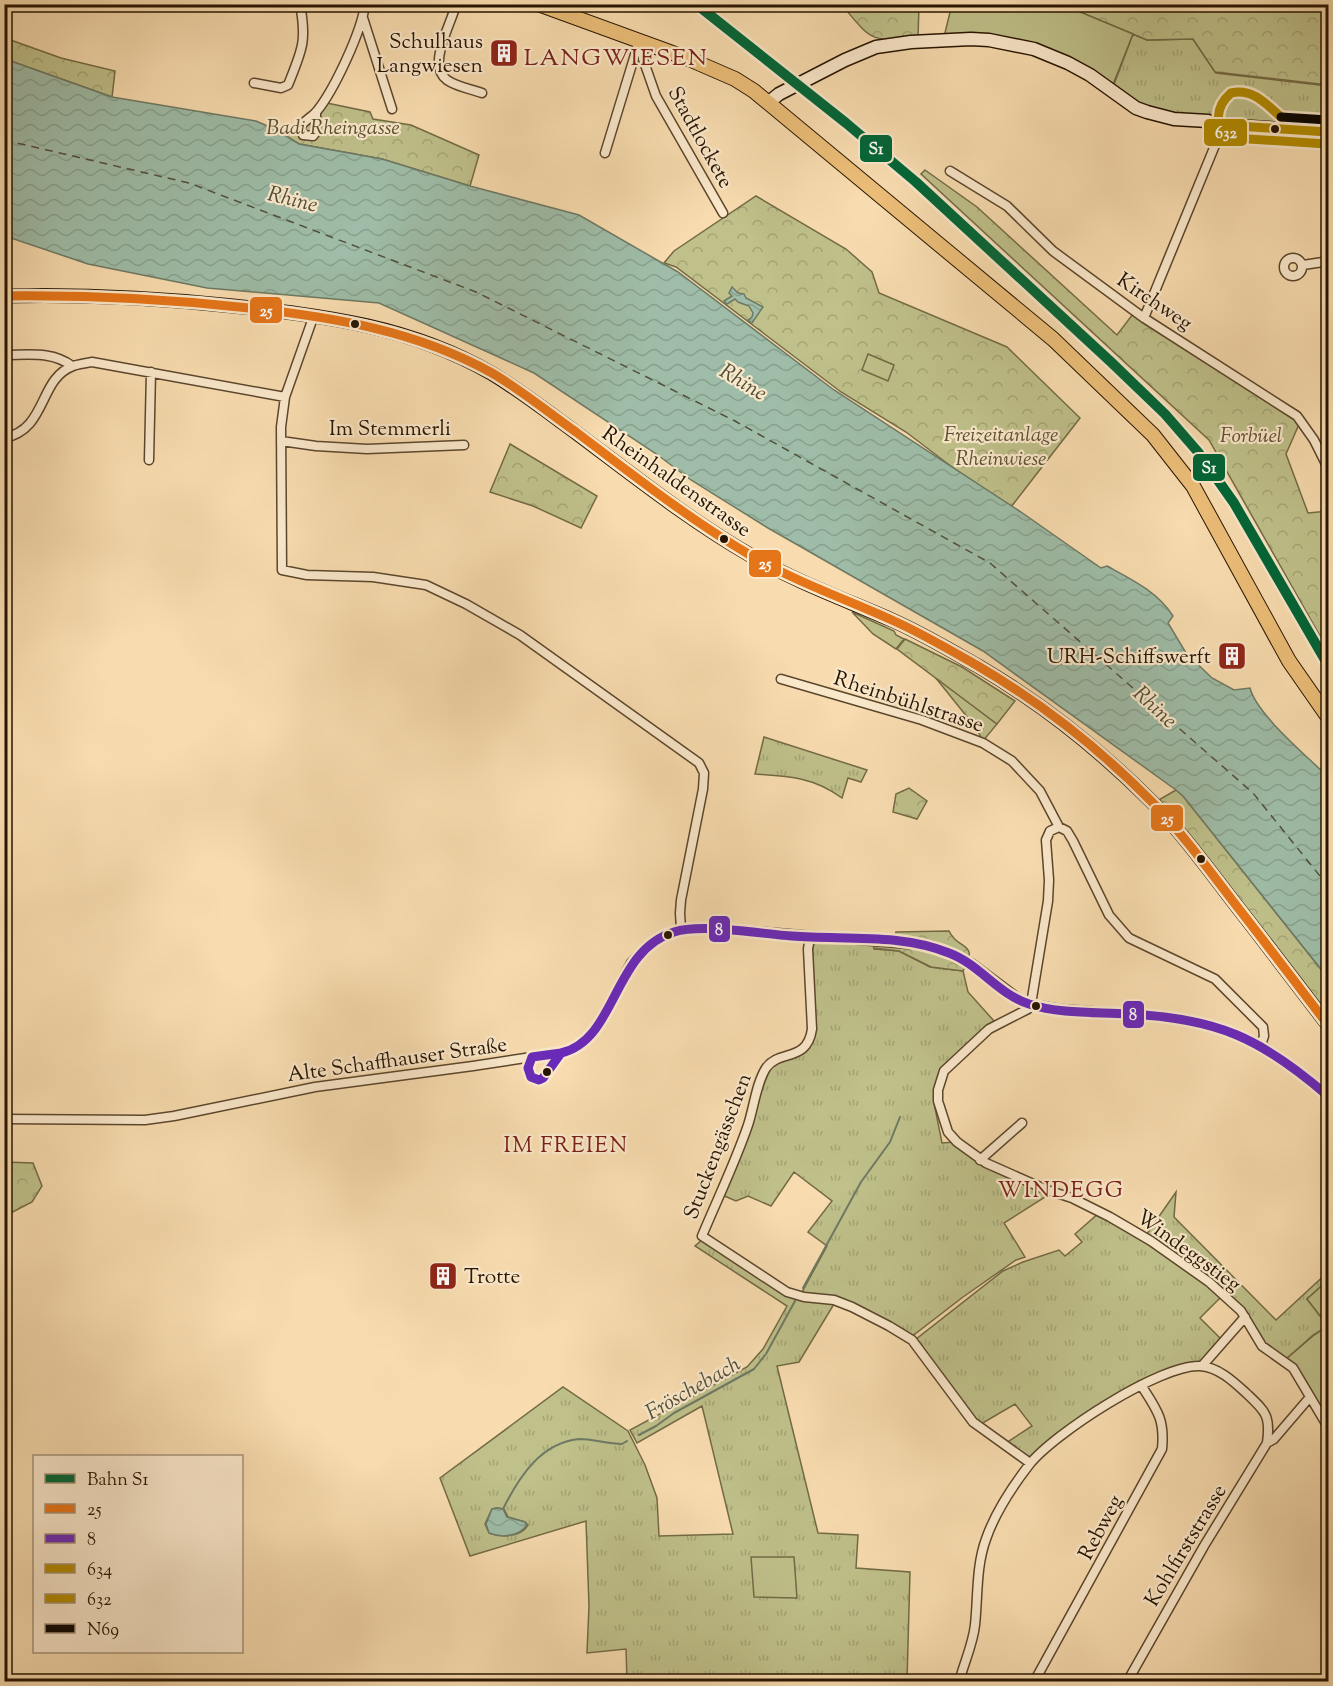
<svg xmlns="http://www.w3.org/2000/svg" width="1333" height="1686" viewBox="0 0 1333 1686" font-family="'Sorts Mill Goudy',serif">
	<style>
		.grass { fill: url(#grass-tufts); stroke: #736a45; stroke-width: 1.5; fill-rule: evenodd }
		.forest { fill: url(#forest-crowns); stroke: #736a45; stroke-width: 1.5 }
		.garden { fill: #bfc08a; stroke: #736a45; stroke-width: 1.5 }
		.water { fill: url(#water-waves); stroke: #6e7964; stroke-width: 1.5 }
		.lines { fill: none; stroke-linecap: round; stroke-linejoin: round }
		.stream { stroke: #6e7964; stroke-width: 2 }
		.ferry { stroke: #514f3a; stroke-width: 1.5; stroke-dasharray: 8 6; stroke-linecap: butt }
		.street-casing { stroke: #5b462c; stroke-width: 11 }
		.secondary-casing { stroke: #271400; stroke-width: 15 }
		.primary-casing { stroke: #271400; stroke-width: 16 }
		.street { stroke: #fae8cb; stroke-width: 8 }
		.secondary { stroke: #fae8cb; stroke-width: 12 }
		.primary { stroke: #ecbe78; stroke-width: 14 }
		.bus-1-casing { stroke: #fae8cb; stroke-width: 14 }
		.bus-2-casing { stroke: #fae8cb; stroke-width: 14 }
		.bus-3-casing { stroke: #fae8cb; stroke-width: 14 }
		.bus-4-casing { stroke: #fae8cb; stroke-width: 14 }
		.bus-5-casing { stroke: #fae8cb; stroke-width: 14 }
		.bus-1 { stroke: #e57519; stroke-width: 9 }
		.bus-2 { stroke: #6a2ab9; stroke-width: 9 }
		.bus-3 { stroke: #b38c00; stroke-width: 9 }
		.bus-4 { stroke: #b38c00; stroke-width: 9 }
		.bus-5 { stroke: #000; stroke-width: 9 }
		.rail-1-casing { stroke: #fae8cb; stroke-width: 15 }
		.rail-1 { stroke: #006536; stroke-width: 10 }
		.bus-dot { fill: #271400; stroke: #fae8cb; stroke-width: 2 }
		.labels { text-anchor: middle; stroke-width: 4.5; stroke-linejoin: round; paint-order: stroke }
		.poi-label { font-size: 21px; fill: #271400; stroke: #fae8cb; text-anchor: end }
		.park-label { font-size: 21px; font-style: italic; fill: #5c5030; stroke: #fae8cb }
		.street-label { font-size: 21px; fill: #271400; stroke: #fae8cb }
		.water-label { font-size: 22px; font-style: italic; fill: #514f3a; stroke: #fae8cb }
		.neighbourhood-label { font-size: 22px; letter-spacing: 1.5px; fill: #7a1f14; stroke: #fae8cb }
		.quarter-label { font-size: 24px; letter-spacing: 1.5px; fill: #7a1f14; stroke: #fae8cb }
		.line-badge { stroke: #fae8cb; stroke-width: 2 }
		.badge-label { font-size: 16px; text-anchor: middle; font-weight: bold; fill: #fff }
	</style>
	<defs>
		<pattern id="grass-tufts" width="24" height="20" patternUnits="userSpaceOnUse" patternTransform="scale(1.5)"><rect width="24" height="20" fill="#bfc08a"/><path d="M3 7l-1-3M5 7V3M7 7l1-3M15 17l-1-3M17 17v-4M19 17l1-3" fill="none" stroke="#a4a475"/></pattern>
		<pattern id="forest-crowns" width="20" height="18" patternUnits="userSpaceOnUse" patternTransform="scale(1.5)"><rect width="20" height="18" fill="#bfc08a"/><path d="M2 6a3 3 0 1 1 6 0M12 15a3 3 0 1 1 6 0" fill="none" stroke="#a4a475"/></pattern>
		<pattern id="water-waves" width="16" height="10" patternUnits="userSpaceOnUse" patternTransform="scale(1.5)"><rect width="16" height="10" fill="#9ebca7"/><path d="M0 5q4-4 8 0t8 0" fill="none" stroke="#88a18e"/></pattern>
	</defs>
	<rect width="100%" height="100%" fill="#f8dcaf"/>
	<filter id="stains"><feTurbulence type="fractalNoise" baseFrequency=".00333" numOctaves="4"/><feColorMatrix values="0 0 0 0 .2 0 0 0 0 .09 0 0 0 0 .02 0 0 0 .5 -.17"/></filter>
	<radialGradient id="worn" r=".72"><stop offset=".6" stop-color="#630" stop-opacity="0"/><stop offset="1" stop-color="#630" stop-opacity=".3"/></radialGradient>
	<path class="grass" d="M1133,34l14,6 46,-1 23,34 112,13v43l-156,-13 -32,-10 -27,-19z
		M852,612l42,19 2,4 8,4 -8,10 -23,-15z
		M935,677l62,47 -14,17 -7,-13z
		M764,737l103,33 -6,12 -13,-4 -6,20c-28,-21 -54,-22 -87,-24z
		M822,939l52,4v6l25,2 31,16 33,4 5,21 26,29 -55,54 -5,28 8,40 13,-1 25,22 70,30 -46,29 21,34 -9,3 -53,37 -52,40 -54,-31 -56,-12 26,-48 -19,-14 24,-31 -38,-29 -23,34 -23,-10 -12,5 -14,-6 47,-125c17,-16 40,-10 46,-38l-4,-78 3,-10z
		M1176,1192l-2,25 102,103 52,-48v8l-21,19 21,27 -15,9 -28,25 -16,-12 -44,-55 -25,25 22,22 -21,23c-61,3 -125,58 -173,95l-22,-15 26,-17 -17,-22 -34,20 -7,-6 -59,-78 88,-69 20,-9 36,-12 6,6 17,-14 -7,-8 24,-21 45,25z
		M702,1240l90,58 42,6 -35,58 -22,4 41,167 40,2 -2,33 54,4 -3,109h-280l-1,-32 -39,4 2,-47 -3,-85 -116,35 -30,-78 123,-91 65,44 17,34 12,33 2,38 74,-2 -31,-128 -65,37 -7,-13 117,-63 16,-18 24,-43 -92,-60zM497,1508l7,1 4,8 17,5 3,3c-8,13 -27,12 -39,8l-4,-9 7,-15z"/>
	<path class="forest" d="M842,5h77l-1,33c-48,4 -46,3 -76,-33z
		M1048,5h280v80l-113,-13 -22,-33 -46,1 -74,-31z
		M5,38l56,20 54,13 -3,26 -107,-38z
		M322,102l48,10 3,7 38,6 68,30 -9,31 -88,-27 -83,-15 -13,-8 3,-6 11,-3z
		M925,170l52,37 140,128 16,-21 167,108 -14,32 22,59 20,-2v139l-119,-210 -288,-266z
		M756,196l90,53 26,23 7,21 128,54 73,71 -69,89 -59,-40 -46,-35 -65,-40 -165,-125 -12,-4 10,-12z
		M510,444l87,52 -16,32 -48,-22 -43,-14z
		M905,639l57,28 53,34 -18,23 -100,-75z
		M909,788l18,13 -10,18 -24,-7 3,-18z
		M1176,790l7,6 145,182v39l-171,-216z
		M949,931c9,20 31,10 14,40l-32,-4 -32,-16 -25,-3v-5l19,1 3,-12z
		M5,1162l28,1 9,23 -10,16 -27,14z
		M1328,1280v46l-21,-27z"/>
	<path class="garden" d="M952,4l96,1 25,4 60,25 -21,53 -12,-10 -51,-29 -60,-11h-45z
		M868,354l26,11 -6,16 -26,-11z
		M1328,1326v99l-43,-65 28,-24z
		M751,1557h43l3,41 -43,-1z"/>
	<path class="water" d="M5,59l107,38 144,24 16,7h12l5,2 -3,6 13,8 83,15 88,27 109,29 99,57 156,118 187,122 80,56 6,-2c24,13 51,26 66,50l-5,7 18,30 26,25 22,12 16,-2c7,27 57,68 78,89v201l-145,-182 -7,-6 -193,-139 -215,-123 -77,-48 -36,-27 -121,-80 -155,-70 -172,-15 -119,-24 -83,-28z
		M732,287l6,6 6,1 2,4 17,9 -11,16 -4,-3 4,-3 1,-4 -4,-7 -11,-4 -3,-3 -8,5 -3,-3 8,-5 -3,-3z
		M497,1508l6,1 4,8 18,5 2,3c-8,12 -26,13 -38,8l-3,-9 6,-15z"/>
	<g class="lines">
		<path class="stream" d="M803,1288l58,-106 29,-40 10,-25
			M639,1435l17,-9 18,-13 80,-44 12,-15 29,-53
			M503,1509c16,-32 38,-67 77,-70 11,0 29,5 42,5l5,-3"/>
		<path class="ferry" d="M4,140l185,43 287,109 259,129 255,142 263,230 75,93"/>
		<g class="street-casing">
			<path id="street" d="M456,4c-4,19 -30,61 -9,76 10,7 24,9 35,13
				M363,18l29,91
				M643,42v17l13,37 67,117
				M254,83l27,5 7,-3c14,-35 19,-43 12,-81
				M316,112v20l-3,4 -10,-1 -3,-8c5,-7 12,-10 17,-16 17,-21 45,-80 48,-107
				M605,153l32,-105 6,-6
				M950,171l57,35 46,45 91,67 153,98 17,24 14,28
				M1284 267a9 9 0 1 1 18 0a9 9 0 1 1-18 0Z
				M1303,265l20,-3 5,-4
				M314,315l-29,82 -4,30 1,143 25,5 66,2 53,8 40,19 54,31 179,128 5,10 -1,16 -22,111 -1,13 1,16
				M1144,318l74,-180 5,-8
				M4,355c25,0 48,-4 68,11
				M4,438c44,-9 34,-59 69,-72 6,-2 13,-3 19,-4l193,35
				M281,441l35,5 51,3 97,-4
				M149,460l2,-88
				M781,679l141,41 61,23 29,18 28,30 19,36
				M810,937l-2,12 4,80c-5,34 -33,20 -46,39 -10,16 -12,39 -18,57 -13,38 -31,75 -46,111l85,56 17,5 30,3 18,7 37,19 23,14 61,82 57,41
				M1261,1045l3,-9 -1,-9 -48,-48 -86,-41 -20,-23 -36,-74 -6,-10 -8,-4 -9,4 -4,9 3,40 -1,21 -17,103 -3,5 -39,20 -45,42 -6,19v11l10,31 9,10 29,21 61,27 25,8 38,19 41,24 58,41 32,29 21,35 31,22 35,59
				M4,1119l141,1 29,-4 141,-29 158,-21 98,-15 15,-13 12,-13 33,-62 16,-17 21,-12 22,-5 62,2 180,15 39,17 48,36 12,5 28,5 102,7 35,6 36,10 29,13 42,30 25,21
				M980,1160l42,-37
				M1202,1366l43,-49
				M1267,1443l7,-4 36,-42
				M959,1682c5,-19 14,-38 16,-57 3,-28 1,-59 11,-86 9,-26 26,-52 43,-74 24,-31 132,-101 171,-99 18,1 33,15 46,27 19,18 25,22 21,50l-63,103 -77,136
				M1034,1682l128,-233c3,-30 -5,-39 -21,-64"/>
		</g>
		<g class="secondary-casing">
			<path id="secondary" d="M769,102l10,-8 66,-34 31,-13 35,-5 60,-3 18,1 45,9 34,14 22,12 46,33 11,4 27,7 34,2 15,9 13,-4 92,6
				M4,296c77,-2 153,2 229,10 92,10 177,20 258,67 25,15 49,33 72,50 61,45 121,94 187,132 46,27 96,45 144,66 29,13 56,29 84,45 63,37 122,84 174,136 29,30 54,64 80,98 32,41 64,83 96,125"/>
		</g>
		<g class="primary-casing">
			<path id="primary" d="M538,4l151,55 46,20 19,12 299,248 100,96 40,51 96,175 39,56"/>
		</g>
		<use href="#street" class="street"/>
		<use href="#secondary" class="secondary"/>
		<use href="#primary" class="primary"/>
		<g class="bus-1-casing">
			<path id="bus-1" d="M4,296c82,-1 164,3 245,12 84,9 168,23 243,65 29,17 56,39 84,59 57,43 113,87 174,123 46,27 96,44 144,66 29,13 56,29 84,45 63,37 122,83 174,136 29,30 54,64 80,98 32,41 64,83 96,125"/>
		</g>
		<g class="bus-2-casing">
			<path id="bus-2" d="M561,1053l-18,25 -4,2 -8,-3 -3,-9 4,-11z
				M561,1053c56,-13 51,-102 113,-121 28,-9 87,2 118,4 51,4 108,-3 157,17 30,11 49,41 80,51 31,10 66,8 99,10 89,4 133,24 200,82"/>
		</g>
		<g class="bus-3-casing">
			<path id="bus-3" d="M1236,126l92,6"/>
		</g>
		<g class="bus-4-casing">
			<path id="bus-4" d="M1281,117c-15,-13 -28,-29 -50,-24 -15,13 -19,34 2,45l94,6"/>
		</g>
		<g class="bus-5-casing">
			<path id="bus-5" d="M1281,117l47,3"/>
		</g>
		<use href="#bus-1" class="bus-1"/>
		<use href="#bus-2" class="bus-2"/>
		<use href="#bus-3" class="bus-3"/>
		<use href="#bus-4" class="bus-4"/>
		<use href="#bus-5" class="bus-5"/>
		<g class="rail-1-casing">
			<path id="rail-1" d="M696,4l150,119 70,59 195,180 54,52 33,38 36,51 94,162"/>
		</g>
		<use href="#rail-1" class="rail-1"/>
	</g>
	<defs>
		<g id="building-square" transform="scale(1.5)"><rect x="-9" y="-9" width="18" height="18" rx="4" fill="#8f2418" stroke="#fae8cb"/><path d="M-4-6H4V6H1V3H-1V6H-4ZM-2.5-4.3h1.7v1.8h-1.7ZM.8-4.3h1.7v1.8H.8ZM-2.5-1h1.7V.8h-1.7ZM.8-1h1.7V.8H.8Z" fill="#fff"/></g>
	</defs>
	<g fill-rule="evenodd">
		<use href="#building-square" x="504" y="53"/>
		<use href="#building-square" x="1232" y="656"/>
		<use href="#building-square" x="443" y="1276"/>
	</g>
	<g class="bus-dot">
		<circle cx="1275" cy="129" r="5"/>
		<circle cx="355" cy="324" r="5"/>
		<circle cx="724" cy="539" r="5"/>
		<circle cx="1201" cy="859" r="5"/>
		<circle cx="668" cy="935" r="5"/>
		<circle cx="1036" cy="1006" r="5"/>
		<circle cx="547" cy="1072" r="5"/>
	</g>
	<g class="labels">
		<g class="poi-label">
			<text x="483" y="48">Schulhaus<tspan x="483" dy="24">Langwiesen</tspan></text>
			<text x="1211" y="663">URH-Schiffswerft</text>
			<text x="464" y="1283" text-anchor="start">Trotte</text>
		</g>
		<g class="park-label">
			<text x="333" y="134">Badi Rheingasse</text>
			<text x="1001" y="441">Freizeitanlage<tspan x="1001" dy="24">Rheinwiese</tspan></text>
			<text x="1251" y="442">Forbüel</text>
		</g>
		<g class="street-label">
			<text transform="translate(701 137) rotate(61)" y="7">Stadtlockete</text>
			<text transform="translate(1155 301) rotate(34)" y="7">Kirchweg</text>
			<text x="390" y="435">Im Stemmerli</text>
			<text transform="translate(677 481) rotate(35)" y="7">Rheinhaldenstrasse</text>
			<text transform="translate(909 701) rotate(18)" y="7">Rheinbühlstrasse</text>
			<text transform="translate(397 1059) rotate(-8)" y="7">Alte Schaffhauser Straße</text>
			<text transform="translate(717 1146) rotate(-69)" y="7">Stuckengässchen</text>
			<text transform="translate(1189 1250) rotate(36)" y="7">Windeggstieg</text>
			<text transform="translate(1100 1527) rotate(-62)" y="7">Rebweg</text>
			<text transform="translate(1185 1545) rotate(-59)" y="7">Kohlfirststrasse</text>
		</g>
		<g class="water-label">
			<text transform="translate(293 198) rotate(14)" y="8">Rhine</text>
			<text transform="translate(744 381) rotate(31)" y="8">Rhine</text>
			<text transform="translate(1156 706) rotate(43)" y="8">Rhine</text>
			<text transform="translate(692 1387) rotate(-30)" y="8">Fröschebach</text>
		</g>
		<g class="neighbourhood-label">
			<text x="566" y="1152">IM FREIEN</text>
			<text x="1061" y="1197">WINDEGG</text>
		</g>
		<g class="quarter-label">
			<text x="616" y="65">LANGWIESEN</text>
		</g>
	</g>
	<g class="line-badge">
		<rect x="1203" y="118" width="45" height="29" rx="6" fill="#b38c00"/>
		<rect x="859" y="134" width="34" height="29" rx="6" fill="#006536"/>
		<rect x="249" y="296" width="34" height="28" rx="6" fill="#e57519"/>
		<rect x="1192" y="453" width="34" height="29" rx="6" fill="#006536"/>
		<rect x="748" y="549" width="34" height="29" rx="6" fill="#e57519"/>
		<rect x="1150" y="804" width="34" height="28" rx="6" fill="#e57519"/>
		<rect x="708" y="915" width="23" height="28" rx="6" fill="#6a2ab9"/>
		<rect x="1122" y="1000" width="23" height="29" rx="6" fill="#6a2ab9"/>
	</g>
	<g class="badge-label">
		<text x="1226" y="138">632</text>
		<text x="876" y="154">S1</text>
		<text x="266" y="316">25</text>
		<text x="1209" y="473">S1</text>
		<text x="765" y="569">25</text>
		<text x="1167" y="824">25</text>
		<text x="719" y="935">8</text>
		<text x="1133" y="1020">8</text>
	</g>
	<rect width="1333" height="1686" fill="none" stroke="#f8dcaf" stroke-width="24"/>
	<rect x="6" y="6" width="1321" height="1674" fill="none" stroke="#271400" stroke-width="3"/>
	<rect x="12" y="12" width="1309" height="1662" fill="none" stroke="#271400" stroke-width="1.5"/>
	<rect x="33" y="1455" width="210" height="198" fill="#fae8cb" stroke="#a6937a" stroke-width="1.5"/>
	<rect x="45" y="1474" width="30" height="9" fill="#006536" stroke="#a6937a" stroke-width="1.5"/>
	<text x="87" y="1485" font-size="18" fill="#271400">Bahn S1</text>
	<rect x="45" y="1504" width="30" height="9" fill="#e57519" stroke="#a6937a" stroke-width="1.5"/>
	<text x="87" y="1515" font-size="18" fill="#271400">25</text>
	<rect x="45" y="1534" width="30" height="9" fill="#6a2ab9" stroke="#a6937a" stroke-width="1.5"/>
	<text x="87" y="1545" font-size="18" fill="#271400">8</text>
	<rect x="45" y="1564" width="30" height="9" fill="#b38c00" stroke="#a6937a" stroke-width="1.5"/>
	<text x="87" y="1575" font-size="18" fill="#271400">634</text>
	<rect x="45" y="1594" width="30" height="9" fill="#b38c00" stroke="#a6937a" stroke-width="1.5"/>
	<text x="87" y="1605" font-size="18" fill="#271400">632</text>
	<rect x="45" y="1624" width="30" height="9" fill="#000000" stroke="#a6937a" stroke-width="1.5"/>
	<text x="87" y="1635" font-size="18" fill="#271400">N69</text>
	<rect width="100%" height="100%" filter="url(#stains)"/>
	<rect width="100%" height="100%" fill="url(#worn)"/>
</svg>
